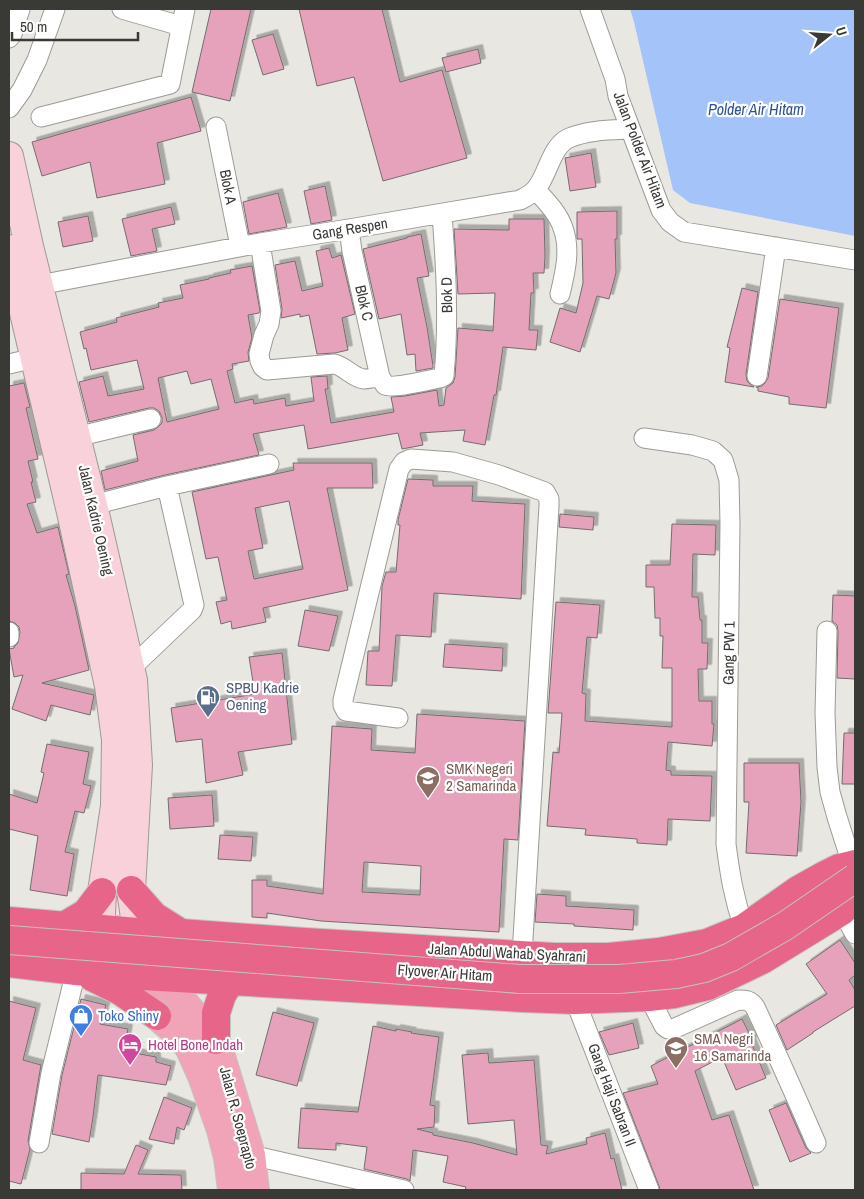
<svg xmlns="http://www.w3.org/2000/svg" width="864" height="1199" viewBox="0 0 864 1199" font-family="'Archivo Narrow',sans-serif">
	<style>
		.water { fill: #a3c3f9 }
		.building { fill: #e6a2bb; stroke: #736d6f; fill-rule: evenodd; filter: url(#shadow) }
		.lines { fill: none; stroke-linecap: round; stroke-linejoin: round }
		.street-casing { stroke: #9c9a95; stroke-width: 21 }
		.secondary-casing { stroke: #9c9a95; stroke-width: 30 }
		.primary-casing { stroke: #c4c4c3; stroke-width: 30 }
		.highway-casing { stroke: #c4c4c3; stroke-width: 30 }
		.street { stroke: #fff; stroke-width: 19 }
		.secondary { stroke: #f8d1db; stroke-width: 28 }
		.primary { stroke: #f1a3b8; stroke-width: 28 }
		.highway { stroke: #e76588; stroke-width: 28 }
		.highway-bridge-casing { stroke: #c4c4c3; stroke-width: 30; stroke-linecap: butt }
		.highway-bridge { stroke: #e76588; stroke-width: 28 }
		.labels { text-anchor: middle; stroke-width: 4.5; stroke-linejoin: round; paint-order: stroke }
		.street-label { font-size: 15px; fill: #393936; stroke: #fff }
		.service-label { font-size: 15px; fill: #4e5e75; stroke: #fff; text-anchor: start }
		.education-label { font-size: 15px; fill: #785e54; stroke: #fff; text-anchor: start }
		.shop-label { font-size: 15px; fill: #366cbe; stroke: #fff; text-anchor: start }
		.hotel-label { font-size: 15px; fill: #b23c85; stroke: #fff; text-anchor: start }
		.water-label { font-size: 16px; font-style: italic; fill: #2c5293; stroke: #fff }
	</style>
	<defs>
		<filter id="shadow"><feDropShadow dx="4.5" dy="-4.5" stdDeviation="0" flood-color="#0004"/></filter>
	</defs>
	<rect width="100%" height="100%" fill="#e9e7e1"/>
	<path class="water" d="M630,9h225v227l-165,-33 -17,-13 -39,-168z"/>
	<path class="building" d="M211,9h40l-21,92 -38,-9z
		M299,9h83l18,73 42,-12 25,88 -84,23 -29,-104 -37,9z
		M273,34l11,35 -21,6 -11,-35z
		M478,49l3,14 -35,9 -4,-14z
		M191,97l10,34 -44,12 8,41 -68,14 -7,-36 -48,14 -10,-34z
		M591,153l5,34 -26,4 -5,-33z
		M325,186l7,34 -21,4 -7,-33z
		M278,193l9,34 -38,7 -6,-32z
		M171,207l4,17 -23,5 5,22 -26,5 -9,-37z
		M617,211v28h-2l1,34 -7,26 -12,-3 -17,56 -30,-10 10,-34 16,5 7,-30 -1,-44h-5v-27z
		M88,216l5,25 -30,6 -5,-25z
		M509,219h35l1,37 -1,17h-11l1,20h-3l-2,37h9l-2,20 -33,-3 -7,48h-2l-9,50 -22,-4 2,-11 -45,3 3,12 -21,4 -4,-16 -90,16 -4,-24 -51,9 6,21 -94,20 -60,15 -4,-19 37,-10 -5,-26 21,-5 4,-3 4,-4v-6l-3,-6 -5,-3h-5l-60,14 -10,-40 24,-6 5,20 36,-7 -7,-29 -46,10 -5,-22 -2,1 -4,-17 37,-10 -1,-4 43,-11 -1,-4 25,-5 -3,-13 29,-6v-1l22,-5 -1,-3 22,-4 8,45 -1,2 -11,2 4,23 -4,14 1,9 -17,3 1,5 -6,2 8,32 18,-4 1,5 31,-6 1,8 28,-5 -3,-24 16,-1 1,13h-3l6,34 63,-11 -3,-15 14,-1 32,-6 2,16 5,-1 2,-17 7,-5 2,-6 3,-49 35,3 2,-38 -37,1 -4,-65 55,1zM187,371l4,13 20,-5 8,30 -52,13 -9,-44z
		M421,234l8,42 -12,2 10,49 6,39v2l-17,3 -1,-17 -8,1 -6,-41 -22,5 -16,-70 44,-11v-1z
		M329,248l3,10 9,-3 14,59 -13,4 6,32 -13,3 -18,1 -8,-39 -9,2v-3l-19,4 1,-9 -7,-44 20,-4 7,30 21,-5 -7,-35z
		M742,288l16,4 -12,82 1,7 3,3 4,3 -29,-5 5,-34 -3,-1z
		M780,299l59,9 -13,100 -37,-4v-7l-31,-6v-4h-2l6,-1 3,-3 3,-5z
		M24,383l6,24 -4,1 12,51 -10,2 5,21h-2l5,20 -9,2 10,29 21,-6 11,47 -3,1 9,31 14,64 -47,13 52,12 -4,20 -39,-10 -5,16 -34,-12 11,-34 -9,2 -5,-28 5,-1v-1l4,-4 2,-11 -1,-5 -4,-4 -6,-2v-235z
		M293,463h79l1,25h-46l21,102 -85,18 3,14 -34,7 -1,-8 -10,3 -5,-22 11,-2 -9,-43 -12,2 -14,-67 102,-22zM289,501l14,68 -49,10 -6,-28 15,-3 -8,-40z
		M408,479l25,1v6h40l-1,15 53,3 -4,95 -87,-6 -3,44 -35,-2 -4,51 -26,-1 2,-34h11l3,-65 4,-14h10l4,-47h-2v-5z
		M560,514l34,3 -1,13 -34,-3z
		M672,524l44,1 -1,30 -22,-1 -1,43h6l2,23h2v23h6l-1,26h-9l1,32h13v23h2l-2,22 -44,-4 -2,28 5,1v4l41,1 -2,45 -42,-2 -1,26 -30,-2v-4l-52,-4 1,-6 -39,-3 6,-74 6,1 3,-40h-14l8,-111 44,3 -3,33 -10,-1 -5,56 4,1 -1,27 87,6v-59h-10l1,-32h-3v-18h-5l-1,-31h-8v-22h24z
		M833,595l22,1v83l-18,-1 1,-47 -1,-6 -5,-4z
		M305,610l33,6 -9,35 -31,-5z
		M445,644l58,4 -1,23 -59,-4z
		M282,653l10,91 -54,8 5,23 -37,8 -4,-44 -26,3 -5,-34 84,-14 -6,-37z
		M417,714l108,7 -7,119 -14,-1 -5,93 -178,-11 -54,-8v5l-15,-1v-37h15v6l56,8 9,-168 40,3 -1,21 44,3zM364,862l57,4 -1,29 -58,-3z
		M844,733h11v51h-13z
		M47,744l42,8 -6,32 8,2 -7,27 -9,-2 -10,41 9,2 -7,42 -37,-6 8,-54 -29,-7v-35l28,9 7,-30 -3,-1z
		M744,763h55l2,39 -4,54 -51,-3 3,-51h-5z
		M212,795l2,31 -44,3 -2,-31z
		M220,835l33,2 -2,24 -33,-2z
		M537,894l29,2v10l68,4 -1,20 -59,-4v-2l-39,-2z
		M840,940l15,23v12l-6,5 6,10v16l-42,26v1l-26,17 -11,-25 51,-31 -21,-30z
		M81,999l25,6 -6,19 28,5 -4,22 32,6v5l15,4 -5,19 -68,-10 -5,42 -4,25 -37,-8 10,-59z
		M9,1001l27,7 -13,52 18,5 -13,76 2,8 -9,35 -12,-3z
		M273,1012l41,11 -17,63 -41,-11z
		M742,1019l11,22 -2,1 15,36 -30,12 -14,-33 -27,14 17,49 17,-5 25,75h-94l-1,-4 -36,-93 35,-9 -7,-18z
		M633,1023l6,25 -30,7 -10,-23z
		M373,1026l23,5v-2l16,3 -1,1 28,4 -9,68 5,1 -1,21 -17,2 16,4v2l40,8 44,12 -3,-35 -46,4 -6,-69 26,-2 1,10 45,-3 7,85 7,1 -2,8 41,-10 -1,-6 19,-5 6,26 3,-1 8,32h-157l1,-3 -23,-5 5,-26 -35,-6 -3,31 -3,-2 -43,-10 3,-22 -31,-4v7l-38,-2 3,-40 57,4z
		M164,1097l28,11 -8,22 -7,-3 -3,17 -25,-5z
		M786,1103l20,45 5,5 -21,9 -21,-52z
		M136,1145l12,5 -10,24 43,1 1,15h-101v-17l43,1z"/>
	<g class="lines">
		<g class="street-casing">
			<path id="street" d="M122,9l59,17
				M590,9l25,70 3,17 43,114 9,12 14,10 171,28
				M9,38l3,-4 8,-25
				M9,108l13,-18 15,-30 18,-51
				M41,117l129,-33 15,-75
				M216,127l24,119
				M536,190c10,11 22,23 27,38 8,22 2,45 -3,66
				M349,229l3,22 28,126 5,8c9,4 43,-5 55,-7l4,-2c5,-55 2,-108 -2,-162
				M260,243l11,68 -2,13 -5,11 -5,19 1,7 3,6 4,3 67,-6c11,2 19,14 30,15 5,0 11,-2 16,-2
				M39,285l221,-42 89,-14 171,-29c6,-3 12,-6 16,-11 12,-14 15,-43 33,-51 19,-8 41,-8 61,-9
				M9,364l38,-9
				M757,376l19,-129
				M76,437l75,-18
				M644,438l48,7 21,6 10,9 6,20 1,44 -4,320c4,31 8,55 18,84
				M93,505l74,-19 102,-22
				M827,631l-2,82 2,54 3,25 7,25 15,47
				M9,632v5
				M130,669l62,-59 2,-5 -27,-119
				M398,718l-52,-7 -3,-6v-5l56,-231 5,-7 7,-3 42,3 46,13 46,17 4,7v7l-27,449
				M842,911l13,23
				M649,997l15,29 4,3h5l65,-29c8,0 12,0 17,7 21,45 41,90 61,136
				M575,1000l74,190
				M39,1143l12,-70 25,-102
				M251,1155l153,35"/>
		</g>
		<g class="secondary-casing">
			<path id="secondary" d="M9,156l20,90 64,259 40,175 5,85 -7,125 6,42
				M9,249l62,263 38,174 7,54 -1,66 -13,86 -1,22"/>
		</g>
		<g class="primary-casing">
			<path id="primary" d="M154,962l8,15 54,63 35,115 4,35
				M143,998l14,18 19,16 13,15 13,29 19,54 7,28 4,32"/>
		</g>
		<g class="highway-casing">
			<path id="highway" d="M131,890l23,26 27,17
				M9,921l128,11 44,1 124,9 249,15h55l50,-5 48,-9 37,-15 54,-38 25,-14 16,-8 16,-4
				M64,926l22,-13 16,-21
				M9,963l67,8 49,4 397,23 53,2 74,-3 26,-3 33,-8 54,-26 80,-49 13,-12
				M92,977l28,14 37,25
				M216,1040v-27l6,-18 8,-13"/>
		</g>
		<use href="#street" class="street"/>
		<use href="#secondary" class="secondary"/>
		<use href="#primary" class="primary"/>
		<use href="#highway" class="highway"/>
		<g class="highway-bridge-casing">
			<path id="highway-bridge" d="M9,940l511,39h99l57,-5 28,-6 27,-11 54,-31 70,-48"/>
		</g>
		<use href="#highway-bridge" class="highway-bridge"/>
	</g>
	<defs>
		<g id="fuel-pin" transform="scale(1.25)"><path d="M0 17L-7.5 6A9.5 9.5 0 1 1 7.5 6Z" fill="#5c6f8a" stroke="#fff"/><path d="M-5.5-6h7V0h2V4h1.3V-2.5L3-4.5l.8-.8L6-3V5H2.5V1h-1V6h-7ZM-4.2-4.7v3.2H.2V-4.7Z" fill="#fff"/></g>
		<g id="school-pin" transform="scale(1.25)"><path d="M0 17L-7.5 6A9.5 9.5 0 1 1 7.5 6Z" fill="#8d6e63" stroke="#fff"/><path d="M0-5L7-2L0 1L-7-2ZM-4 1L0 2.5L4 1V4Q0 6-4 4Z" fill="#fff"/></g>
		<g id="shop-pin" transform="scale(1.25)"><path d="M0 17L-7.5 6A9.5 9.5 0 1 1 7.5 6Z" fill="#3f7fe0" stroke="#fff"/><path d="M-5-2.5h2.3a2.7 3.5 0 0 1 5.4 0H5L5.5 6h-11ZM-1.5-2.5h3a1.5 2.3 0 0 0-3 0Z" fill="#fff"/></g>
		<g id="hotel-pin" transform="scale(1.25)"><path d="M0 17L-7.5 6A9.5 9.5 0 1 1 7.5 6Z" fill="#d1479c" stroke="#fff"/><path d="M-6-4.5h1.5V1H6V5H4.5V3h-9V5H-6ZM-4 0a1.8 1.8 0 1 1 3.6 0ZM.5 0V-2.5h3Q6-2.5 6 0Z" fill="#fff"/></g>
	</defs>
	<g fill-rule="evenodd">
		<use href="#fuel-pin" x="208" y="697"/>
		<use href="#school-pin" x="428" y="778"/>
		<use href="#shop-pin" x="81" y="1016"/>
		<use href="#hotel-pin" x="130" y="1045"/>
		<use href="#school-pin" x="676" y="1048"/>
	</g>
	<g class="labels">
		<g class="street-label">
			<text transform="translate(640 150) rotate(69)" y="5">Jalan Polder Air Hitam</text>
			<text transform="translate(228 187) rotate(79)" y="5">Blok A</text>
			<text transform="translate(350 229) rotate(-9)" y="5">Gang Respen</text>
			<text transform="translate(447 295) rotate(-91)" y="5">Blok D</text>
			<text transform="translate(364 303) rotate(77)" y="5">Blok C</text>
			<text transform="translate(96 520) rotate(77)" y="5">Jalan Kadrie Oening</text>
			<text transform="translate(729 653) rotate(-89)" y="5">Gang PW 1</text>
			<text transform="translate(507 953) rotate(3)" y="5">Jalan Abdul Wahab Syahrani</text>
			<text transform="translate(445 973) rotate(4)" y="5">Flyover Air Hitam</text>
			<text transform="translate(612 1095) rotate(69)" y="5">Gang Haji Sabran II</text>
			<text transform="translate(238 1118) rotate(75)" y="5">Jalan R. Soeprapto</text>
		</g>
		<g class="service-label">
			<text x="226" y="693">SPBU Kadrie<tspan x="226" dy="17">Oening</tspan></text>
		</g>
		<g class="education-label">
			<text x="446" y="774">SMK Negeri<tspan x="446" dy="17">2 Samarinda</tspan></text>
			<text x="694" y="1044">SMA Negri<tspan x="694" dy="17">16 Samarinda</tspan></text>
		</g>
		<g class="shop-label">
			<text x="98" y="1021">Toko Shiny</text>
		</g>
		<g class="hotel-label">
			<text x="148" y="1050">Hotel Bone Indah</text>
		</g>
		<g class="water-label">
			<text x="756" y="115">Polder Air Hitam</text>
		</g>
	</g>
	<rect width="864" height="1199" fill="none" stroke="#393936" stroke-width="20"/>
	<g transform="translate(829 35) rotate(73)" stroke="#ffffff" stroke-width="4" paint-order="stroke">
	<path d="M0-4L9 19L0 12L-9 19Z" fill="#393936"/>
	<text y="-8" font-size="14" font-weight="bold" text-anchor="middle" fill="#393936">U</text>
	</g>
	<path d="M12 32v8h126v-8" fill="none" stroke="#393936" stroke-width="2.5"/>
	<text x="20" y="32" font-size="15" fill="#393936" stroke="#ffffff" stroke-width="4" paint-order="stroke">50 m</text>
</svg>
